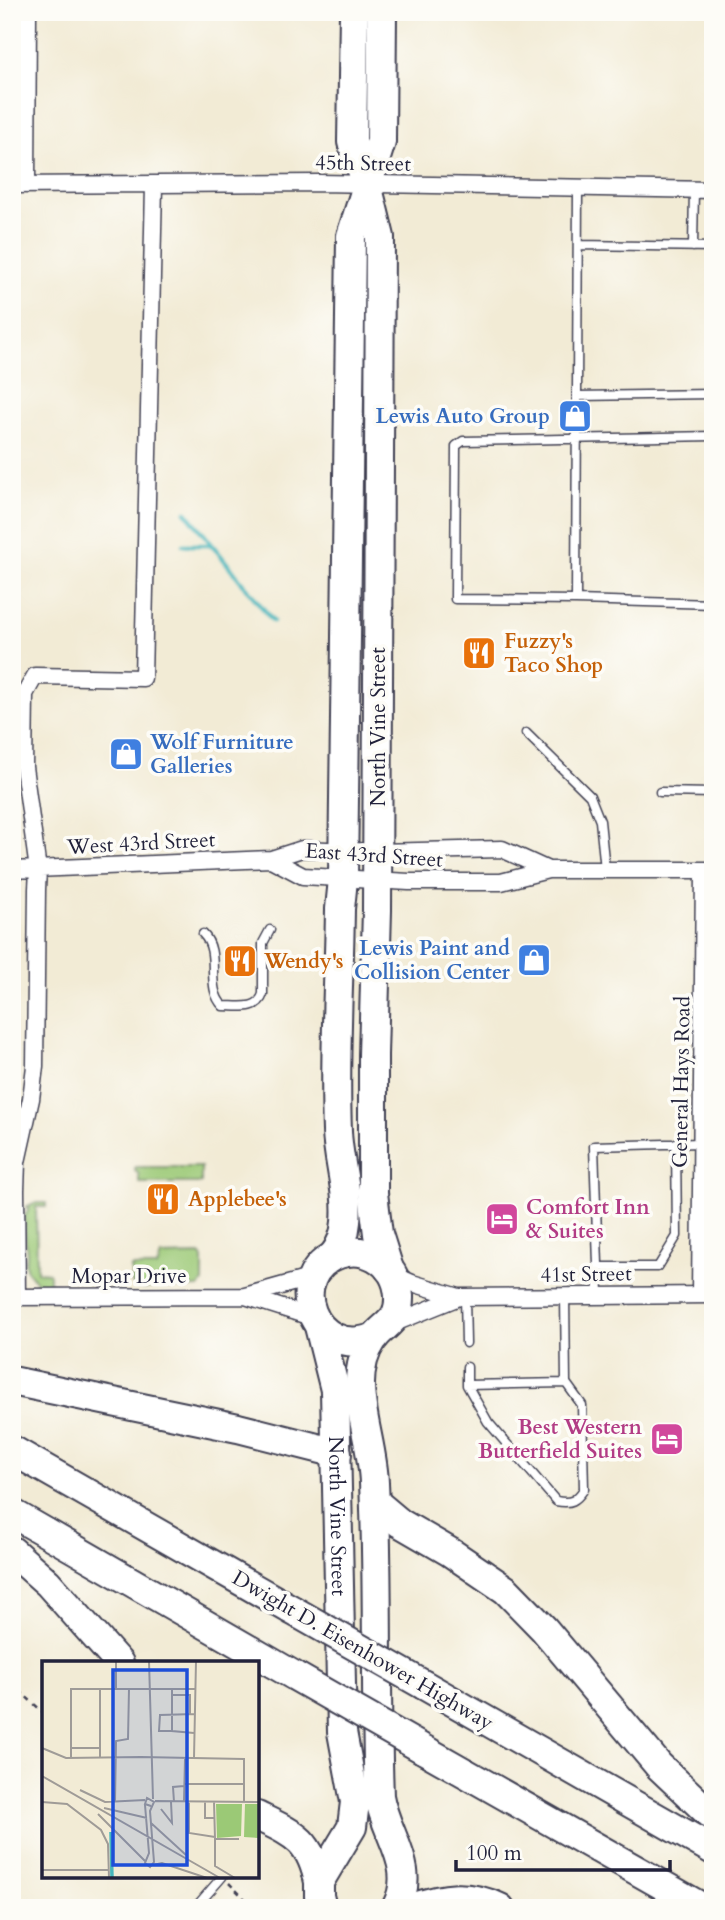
<svg xmlns="http://www.w3.org/2000/svg" width="725" height="1920" viewBox="0 0 725 1920" font-family="Cardo,serif">
	<style>
		.green { fill: #9bc976; stroke: #5e7658; stroke-width: 2 }
		.lines { fill: none; stroke-linecap: round; stroke-linejoin: round }
		.stream { stroke: #46b6bc; stroke-width: 4.5 }
		.lane-casing { stroke: #414052; stroke-width: 11 }
		.street-casing { stroke: #414052; stroke-width: 19 }
		.highway-casing { stroke: #414052; stroke-width: 32 }
		.path { stroke: #414052; stroke-width: 2.5; stroke-dasharray: 5 5; stroke-linecap: butt }
		.lane { stroke: #fff; stroke-width: 8 }
		.street { stroke: #fff; stroke-width: 16 }
		.highway { stroke: #fff; stroke-width: 28 }
		.highway-bridge-casing { stroke: #414052; stroke-width: 32; stroke-linecap: butt }
		.highway-bridge { stroke: #fff; stroke-width: 28 }
		.labels { text-anchor: middle; stroke-width: 7; stroke-linejoin: round; paint-order: stroke }
		.street-label { font-size: 21px; fill: #22223b; stroke: #fdfcf7 }
		.shop-label { font-size: 21px; font-weight: bold; fill: #366cbe; stroke: #fdfcf7; text-anchor: end }
		.food-label { font-size: 21px; font-weight: bold; fill: #c56008; stroke: #fdfcf7; text-anchor: start }
		.hotel-label { font-size: 21px; font-weight: bold; fill: #b23c85; stroke: #fdfcf7; text-anchor: start }
		.inset-river { fill: none; stroke: #46b6bc; stroke-width: 3.5 }
		.inset-road { fill: none; stroke: #9f9b97; stroke-width: 2 }
		.view { fill: #1d4ed8; fill-opacity: 0.15; stroke: #1d4ed8; stroke-width: 3.5 }
		.inset-edge { fill: none; stroke: #22223b; stroke-width: 3.5 }
	</style>
	<rect width="100%" height="100%" fill="#fdfcf7"/>
	<filter id="ink" filterUnits="userSpaceOnUse"><feTurbulence type="fractalNoise" baseFrequency=".0143" numOctaves="2"/><feDisplacementMap in="SourceGraphic" scale="14" xChannelSelector="R" yChannelSelector="G"/><feConvolveMatrix kernelMatrix="1 2 1 2 8 2 1 2 1" color-interpolation-filters="sRGB"/></filter>
	<filter id="wash" filterUnits="userSpaceOnUse"><feTurbulence type="fractalNoise" baseFrequency=".00686" numOctaves="4" result="noise"/><feDisplacementMap in="SourceGraphic" scale="28" xChannelSelector="R" yChannelSelector="G"/><feGaussianBlur stdDeviation="1.57" result="paint"/><feColorMatrix in="noise" values="0 0 0 0 0 0 0 0 0 0 0 0 0 0 0 0 0 1.4 0 .05"/><feComposite in="paint" operator="in"/></filter>
	<g filter="url(#wash)">
		<rect width="100%" height="100%" fill="#f2ebd5"/>
		<path class="green" d="M135,1167h66v16h-62v-9l-4,-3z
			M34,1203h12v4h-10l1,65 12,1v10l5,2v2l-5,2 -14,-4 2,-3c-8,-6 -15,-16 -10,-26l-3,-38 5,-10 -3,-1z
			M200,1255l3,3v24l-4,5 -62,1 -5,-5 -1,-16h26l4,-11z"/>
		<g class="lines">
			<path class="stream" d="M186,512l87,109
				M183,545h29"/>
		</g>
	</g>
	<g filter="url(#ink)">
		<g class="lines">
			<g class="lane-casing">
				<path id="lane" d="M578,188l-2,412 137,4
					M578,245l135,2
					M693,247l1,-58
					M578,396l135,-2
					M576,600l-121,-1 1,-153 7,-5 250,-5
					M526,733l64,63 10,25 5,48
					M660,792l53,1
					M203,934c19,19 1,53 20,72 15,0 35,5 40,-12v-51l7,-13
					M598,1267h60l19,-31 -1,-93
					M599,1294l-5,-148 107,-3
					M465,1297l1,46
					M467,1367v18l21,37 68,79c15,3 20,0 28,-12l-2,-84 -16,-22 -1,-88
					M467,1385l99,-2
					M195,1908l27,-31"/>
			</g>
			<g class="street-casing">
				<path id="street" d="M12,185l307,-2 394,7
					M27,185l1,-173
					M271,859l32,17 106,6h92l47,-12h165
					M12,870l259,-11 31,-10 75,3 125,-3 46,21
					M394,1275l18,8 47,14
					M700,1295l4,-425
					M245,1296l69,22
					M12,1297l233,-1 68,-19
					M17,1297l-1,-107 1,-28 14,-63 4,-33 2,-177 1,-19 -14,-103 1,-73 10,-18 108,2 11,-492
					M392,1324l67,-27 254,-2"/>
			</g>
			<g class="highway-casing">
				<g id="highway">
					<path d="M354,12l-2,130 15,42 13,53 -3,673 -4,145v138l5,41 11,35"/>
					<path d="M333,1256c8,-10 12,-21 13,-34 3,-31 -8,-61 -9,-91 -3,-74 2,-148 3,-222l3,-30 8,-643 30,-94 1,-130"/>
					<path id="s1" d="M319,1326l16,64 7,342 13,70 -3,25 -33,55v14l3,12"/>
					<path d="M375,1337c-63,25 -93,-63 -36,-83 12,-4 25,-3 36,3 14,8 23,22 24,39 1,26 -14,27 -26,43 -9,13 -13,29 -13,45 0,33 13,66 14,99 5,104 1,209 5,313 7,41 39,71 17,112"/>
					<path d="M12,1381l226,47 99,25"/>
					<path d="M12,1450l280,160"/>
					<path d="M375,1502l25,21 50,29 56,38 38,39 115,137 54,51"/>
					<path d="M12,1513l283,163"/>
					<path d="M12,1551l36,32 71,80"/>
					<path d="M424,1685l289,165"/>
					<path d="M423,1749l280,159"/>
					<path d="M257,1816c37,18 53,23 62,66"/>
					<path d="M412,1908c31,-11 57,-15 88,0"/>
				</g>
			</g>
			<path class="path" d="M12,1684l32,29
				M229,1883l25,25"/>
			<use href="#lane" class="lane"/>
			<use href="#street" class="street"/>
			<use href="#highway" class="highway"/>
			<g class="highway-bridge-casing">
				<path id="highway-bridge" d="M292,1610l132,75
					M295,1676l128,73"/>
			</g>
			<use href="#highway-bridge" class="highway-bridge"/>
		</g>
	</g>
	<defs>
		<g id="shop-square" transform="scale(1.75)"><rect x="-9" y="-9" width="18" height="18" rx="4" fill="#3f7fe0" stroke="#fdfcf7"/><path d="M-5-2.5h2.3a2.7 3.5 0 0 1 5.4 0H5L5.5 6h-11ZM-1.5-2.5h3a1.5 2.3 0 0 0-3 0Z" fill="#fff"/></g>
		<g id="restaurant-square" transform="scale(1.75)"><rect x="-9" y="-9" width="18" height="18" rx="4" fill="#e8710a" stroke="#fdfcf7"/><path d="M-5-6h1v4h1v-4h1v4h1v-4h1v5L-1.5 .5V6h-2V.5L-5-1ZM5-6V6H3V1.5H1.5Q1.5-4 5-6Z" fill="#fff"/></g>
		<g id="hotel-square" transform="scale(1.75)"><rect x="-9" y="-9" width="18" height="18" rx="4" fill="#d1479c" stroke="#fdfcf7"/><path d="M-6-4.5h1.5V1H6V5H4.5V3h-9V5H-6ZM-4 0a1.8 1.8 0 1 1 3.6 0ZM.5 0V-2.5h3Q6-2.5 6 0Z" fill="#fff"/></g>
	</defs>
	<g fill-rule="evenodd">
		<use href="#shop-square" x="575" y="416"/>
		<use href="#restaurant-square" x="479" y="653"/>
		<use href="#shop-square" x="126" y="754"/>
		<use href="#shop-square" x="534" y="960"/>
		<use href="#restaurant-square" x="240" y="961"/>
		<use href="#restaurant-square" x="163" y="1199"/>
		<use href="#hotel-square" x="502" y="1219"/>
		<use href="#hotel-square" x="667" y="1439"/>
	</g>
	<g class="labels">
		<g class="street-label">
			<text transform="translate(363 163) rotate(1)" y="7">45th Street</text>
			<text transform="translate(378 727) rotate(-90)" y="7">North Vine Street</text>
			<text transform="translate(141 843) rotate(-3)" y="7">West 43rd Street</text>
			<text transform="translate(374 855) rotate(4)" y="7">East 43rd Street</text>
			<text transform="translate(681 1082) rotate(-89)" y="7">General Hays Road</text>
			<text transform="translate(586 1274) rotate(-1)" y="7">41st Street</text>
			<text x="129" y="1283">Mopar Drive</text>
			<text dy="7" stroke="none"><textPath href="#s1" startOffset="192">North Vine Street</textPath></text>
			<text transform="translate(363 1650) rotate(30)" y="7">Dwight D. Eisenhower Highway</text>
		</g>
		<g class="shop-label">
			<text x="550" y="423">Lewis Auto Group</text>
			<text x="150" y="749" text-anchor="start">Wolf Furniture<tspan x="150" dy="24">Galleries</tspan></text>
			<text x="510" y="955">Lewis Paint and<tspan x="510" dy="24">Collision Center</tspan></text>
		</g>
		<g class="food-label">
			<text x="504" y="648">Fuzzy's<tspan x="504" dy="24">Taco Shop</tspan></text>
			<text x="264" y="968">Wendy's</text>
			<text x="188" y="1206">Applebee's</text>
		</g>
		<g class="hotel-label">
			<text x="526" y="1214">Comfort Inn<tspan x="526" dy="24">&amp; Suites</tspan></text>
			<text x="642" y="1434" text-anchor="end">Best Western<tspan x="642" dy="24">Butterfield Suites</tspan></text>
		</g>
	</g>
	<g transform="translate(42 1661)">
		<rect width="217" height="217" fill="#f2ebd5"/>
		<path d="M174,143h26l-1,32 -24,2zM203,143h14v34l-15,-1z" fill="#9bc976"/>
		<path class="inset-river" d="M69,171l1,46"/>
		<path class="inset-road" d="M107,0l4,138M74,28v-28M130,28v42l22,2M130,34h18v19M130,70h-13l1,-16 35,-1M0,87l24,10 75,-1M29,87h29M99,96l103,2v43M58,97v-69M152,97l2,-97M29,98v-70h124M0,115l178,102M142,123h60M38,129l25,12 40,-2M113,140l104,1M0,141l25,2 34,26 7,14 1,34M73,141l1,-61 12,-2 1,-50M132,141l-1,-15 11,-1M142,141l1,-43M147,141v31l26,4M163,141v16h9M172,141l1,37M103,144l4,48 -4,10 5,4 4,-5 -4,-51 4,-9 -7,-4 -2,6 6,2M62,147l43,10M119,148l11,14 -1,-21M56,153l48,48M109,162l35,32M111,204l9,-2 45,15M0,209h67M193,217l-20,-12v-27h24"/>
		<path class="view" d="M71,9h74v195h-74z"/>
		<rect width="217" height="217" class="inset-edge"/>
	</g>
	<rect width="725" height="1920" fill="none" stroke="#fdfcf7" stroke-width="42"/>
	<path d="M456 1860v10h214v-10" fill="none" stroke="#22223b" stroke-width="3.5"/>
	<text x="466" y="1860" font-size="21" fill="#22223b" stroke="#fdfcf7" stroke-width="5" paint-order="stroke">100 m</text>
</svg>
